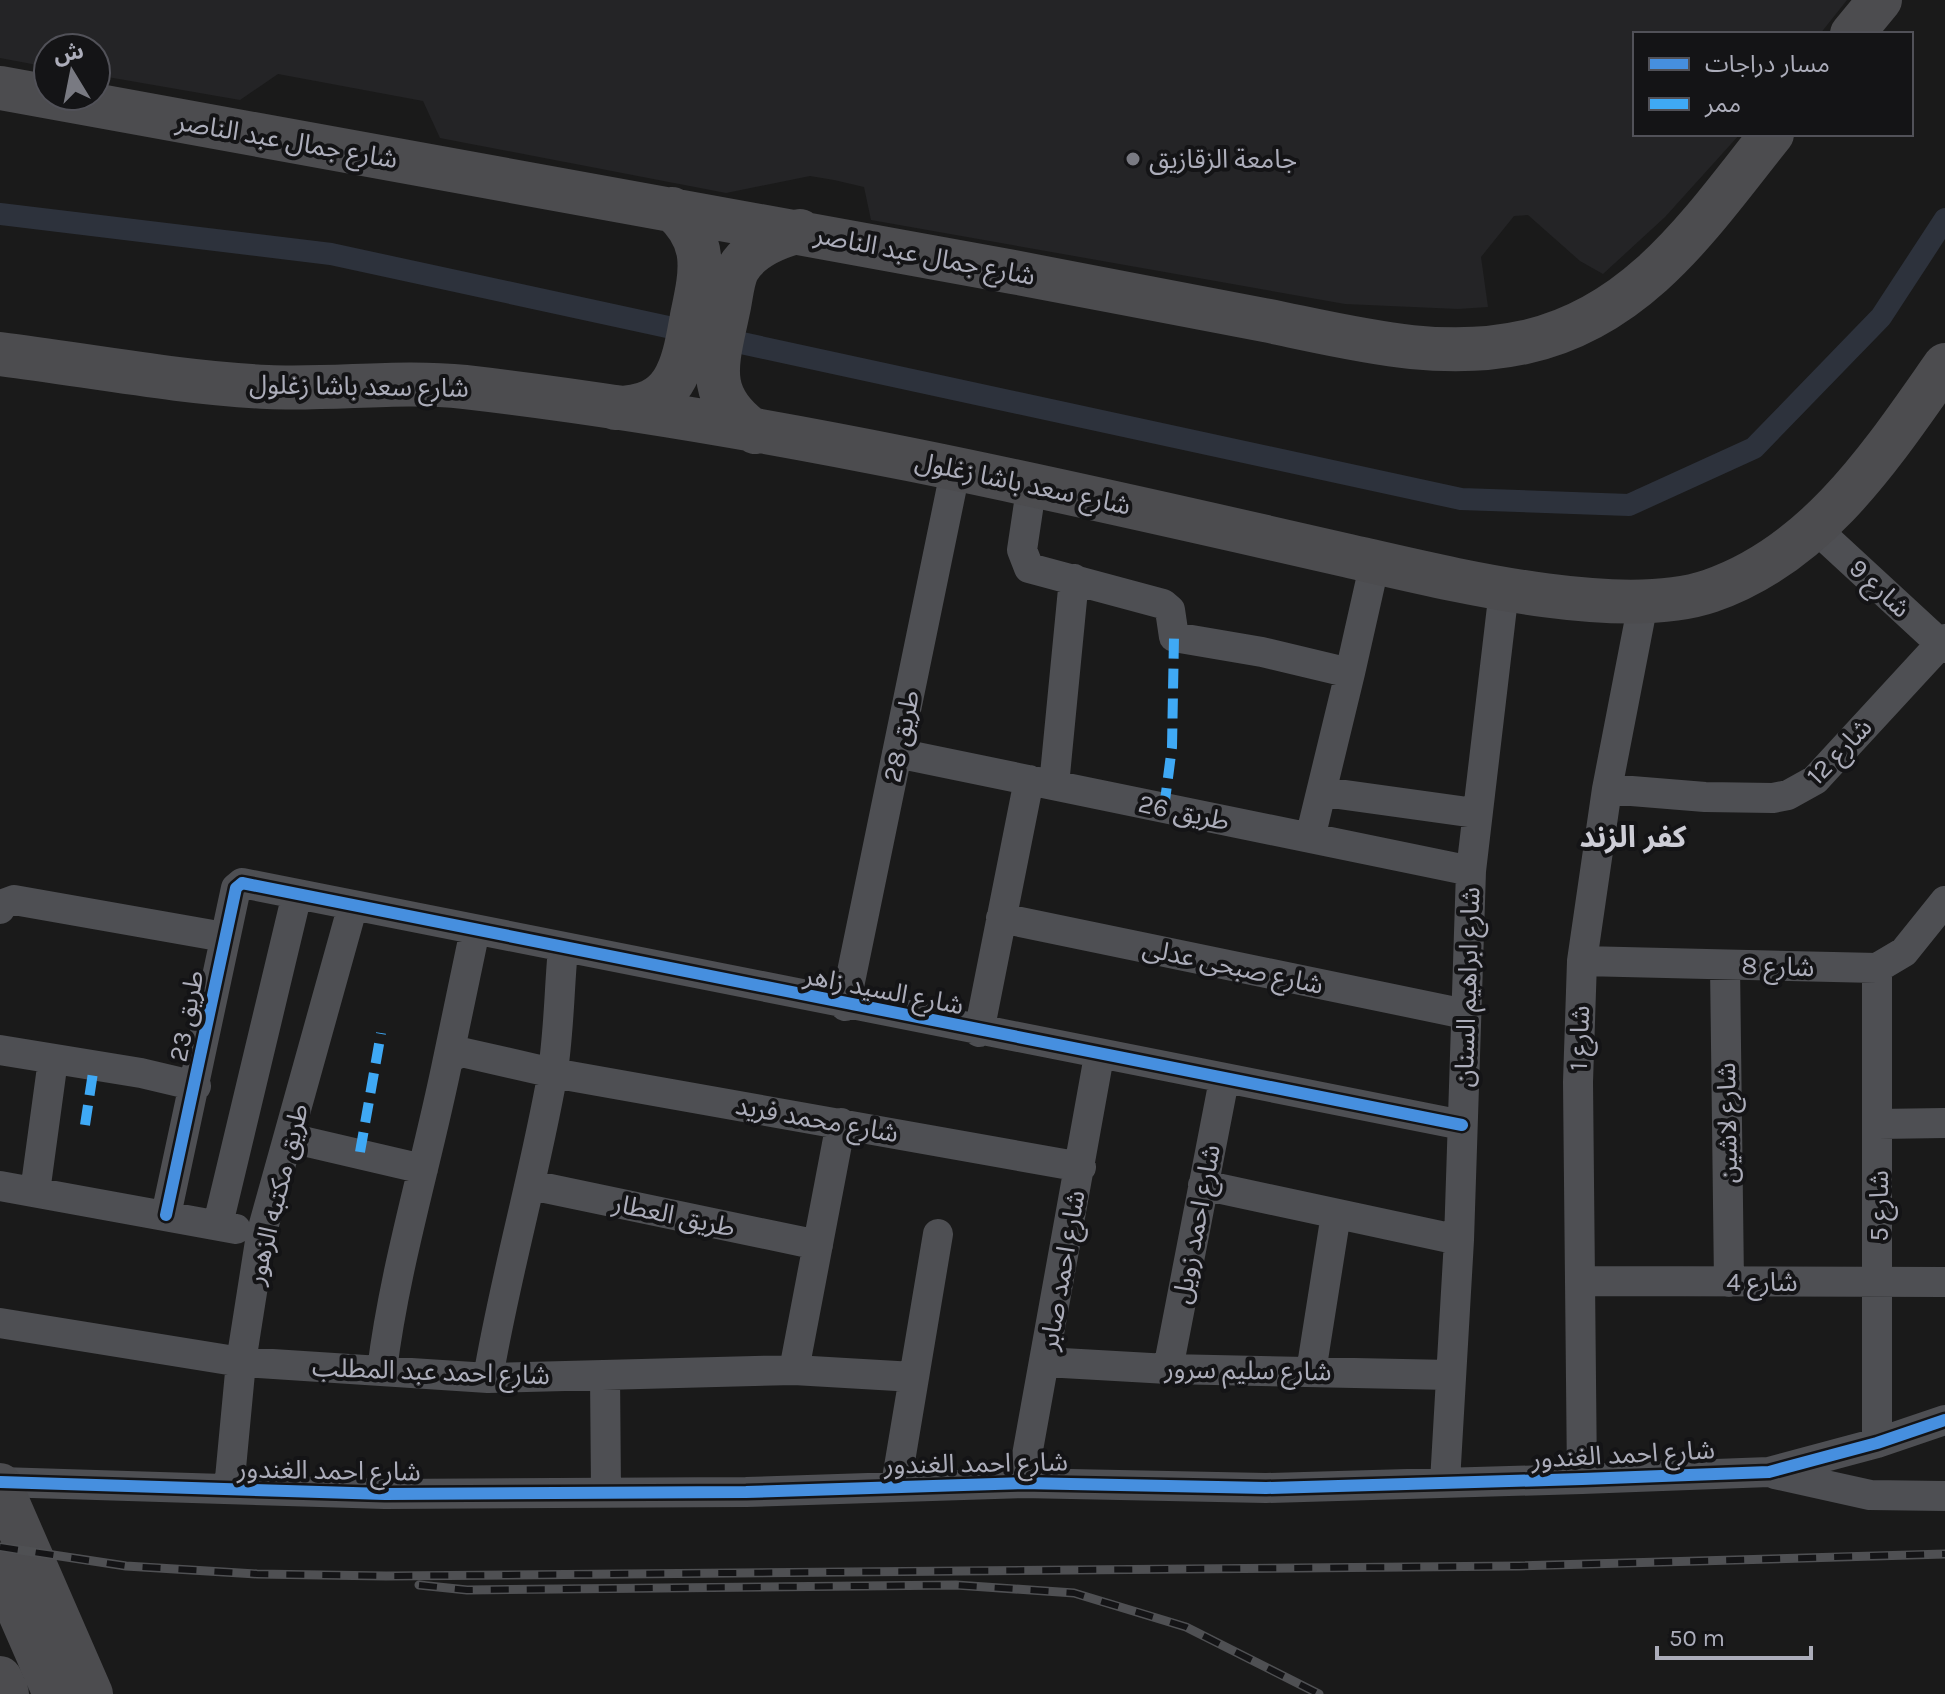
<svg xmlns="http://www.w3.org/2000/svg" width="1945" height="1694" font-family="Karla,'Noto Sans Arabic',sans-serif">
	<style>
		.built { fill: #242426 }
		.lines { fill: none; stroke-linecap: round; stroke-linejoin: round }
		.canal { stroke: #2d323c; stroke-width: 22 }
		.minor { stroke: #4e4f53; stroke-width: 30 }
		.highway { stroke: #4c4c4f; stroke-width: 44 }
		.rail-casing { stroke: #4f5053; stroke-width: 9 }
		.rail { stroke: #141416; stroke-width: 6; stroke-dasharray: 18; stroke-linecap: butt }
		.quiet { stroke: #3fa9f5; stroke-width: 10; stroke-dasharray: 20 10; stroke-linecap: butt }
		.cycleway-casing { stroke: #141416; stroke-width: 17 }
		.cycleway { stroke: #468fdf; stroke-width: 12 }
		.poi-dot { fill: #797a82; stroke: #141416; stroke-width: 3 }
		.labels { text-anchor: middle; stroke-width: 8; stroke-linejoin: round; paint-order: stroke }
		.street-label { font-size: 26px; fill: #acadba; stroke: #141416 }
		.poi-label { font-size: 26px; fill: #acadba; stroke: #141416; text-anchor: start }
		.quarter-label { font-size: 30px; font-weight: bold; fill: #cdcdd6; stroke: #141416 }
	</style>
	<rect width="100%" height="100%" fill="#1a1a1a"/>
	<path class="built" d="M 0,0 L 1847,0 L 1820,34 L 1635,34 L 1635,134 L 1740,134 L 1665,217 L 1603,274 L 1580,261 L 1528,215 L 1514,216 L 1481,257 L 1488,307 L 1458,309 L 1345,304 L 871,220 L 864,187 L 834,180 L 810,176 L 726,193 L 440,138 L 423,101 L 278,74 L 240,100 L 96,75 L 96,48 L 48,48 L 48,67 L 0,58 Z"/>
	<g class="lines">
		<path class="canal" d="M 0,214 L 331,254 L 1461,499 L 1629,505 L 1754,448 L 1881,317 L 1945,219"/>
		<path class="minor" d="M 1032,483 L 1022,550 L 1029,568 L 1163,604 L 1170,610 L 1174,637 L 1262,652 L 1350,673 L 1310,838
			M 1815,528 L 1945,648
			M 1350,673 L 1375,562
			M 897,753 L 1471,871
			M 1054,785 L 1074,579
			M 1607,789 L 1705,797 L 1773,798 L 1788,795 L 1815,780 L 1945,639
			M 1324,792 L 1475,813
			M 0,909 L 3,904 L 14,900 L 224,937
			M 1001,918 L 1465,1014
			M 1582,961 L 1877,968 L 1904,952 L 1945,901
			M 1725,965 L 1729,1282
			M 845,1006 L 956,467
			M 979,1032 L 1029,780
			M 0,1050 L 141,1073 L 196,1086
			M 448,1059 L 475,930
			M 1878,1124 L 1945,1123
			M 290,1138 L 423,1169
			M 531,1185 L 818,1245
			M 1203,1185 L 1459,1240
			M 0,1186 L 236,1229
			M 35,1192 L 53,1060
			M 166,1215 L 236,888 L 242,883 L 1462,1125
			M 218,1224 L 297,894
			M 1580,1281 L 1945,1282
			M 0,1323 L 241,1362 L 488,1378 L 794,1370 L 914,1377
			M 1045,1362 L 1168,1369 L 1451,1375
			M 1168,1369 L 1224,1080
			M 382,1370 C 395,1265 427,1163 448,1059 L 461,1052 L 553,1073 L 1081,1167
			M 794,1370 L 841,1123
			M 1311,1372 L 1336,1214
			M 605,1375 L 606,1491
			M 488,1378 C 505,1277 534,1178 552,1077 C 559,1035 559,991 563,948
			M 1877,1443 L 1877,968
			M 1775,1474 L 1870,1495 L 1945,1496
			M 1582,1479 L 1578,1082 L 1582,961 L 1607,789 L 1643,603
			M 0,1482 L 385,1494 L 746,1492 L 1022,1483 L 1266,1488 L 1582,1479 L 1769,1472 L 1877,1443 L 1945,1420
			M 1445,1482 L 1459,1240 L 1471,871 L 1504,590
			M 1022,1483 L 1099,1056
			M 896,1485 L 938,1234
			M 229,1489 L 241,1362 L 261,1235 L 353,905"/>
		<path class="highway" d="M 1852,34 L 1880,0
			M 0,88 C 338,149 676,208 1013,272 C 1097,288 1180,304 1264,320 C 1349,337 1438,362 1525,342 C 1640,317 1703,220 1772,134
			M 0,354 C 87,365 181,383 268,387 C 334,390 399,380 465,387 C 768,422 1066,491 1362,559 C 1454,580 1622,621 1710,591 C 1818,554 1883,453 1945,365
			M 615,408 C 677,408 683,366 692,316 C 701,273 709,241 672,209
			M 755,432 C 704,396 717,364 728,311 C 731,299 732,280 738,269 C 751,247 777,237 800,231
			M 0,1485 L 91,1694
			M 0,1568 L 55,1694
			M 0,1678 L 7,1694"/>
		<defs>
			<path id="rail" d="M 0,1547 L 126,1566 L 257,1574 L 386,1576 L 1519,1566 L 1945,1554
				M 419,1585 L 467,1590 L 956,1585 L 1074,1593 L 1186,1627 L 1319,1694"/>
		</defs>
		<use href="#rail" class="rail-casing"/>
		<use href="#rail" class="rail"/>
		<path class="quiet" d="M 1164,808 L 1172,747 L 1174,637
			M 85,1125 L 94,1066
			M 360,1152 L 381,1033"/>
		<defs>
			<path id="cycleway" d="M 166,1215 L 236,888 L 242,883 L 1462,1125
				M 0,1482 L 385,1494 L 746,1492 L 1022,1483 L 1266,1488 L 1582,1479 L 1769,1472 L 1877,1443 L 1945,1420"/>
		</defs>
		<use href="#cycleway" class="cycleway-casing"/>
		<use href="#cycleway" class="cycleway"/>
	</g>
	<circle class="poi-dot" cx="1133" cy="159" r="8"/>
	<g class="labels">
		<g class="street-label">
			<text transform="translate(287 140) rotate(10)" y="9">شارع جمال عبد الناصر</text>
			<text transform="translate(925 255) rotate(11)" y="9">شارع جمال عبد الناصر</text>
			<text transform="translate(359 386) rotate(1)" y="9">شارع سعد باشا زغلول</text>
			<text transform="translate(1023 483) rotate(12)" y="9">شارع سعد باشا زغلول</text>
			<text transform="translate(1880 588) rotate(43)" y="9">شارع 9</text>
			<text transform="translate(901 736) rotate(-78)" y="9">طريق 28</text>
			<text transform="translate(1839 751) rotate(-46)" y="9">شارع 12</text>
			<text transform="translate(1184 812) rotate(12)" y="9">طريق 26</text>
			<text transform="translate(1233 966) rotate(12)" y="9">شارع صبحى عدلى</text>
			<text transform="translate(1778 966) rotate(2)" y="9">شارع 8</text>
			<text transform="translate(1467 987) rotate(-88)" y="9">شارع ابراهيم السنان</text>
			<text transform="translate(884 990) rotate(11)" y="9">شارع السيد زاهر</text>
			<text transform="translate(186 1016) rotate(-79)" y="9">طريق 23</text>
			<text transform="translate(1579 1038) rotate(-88)" y="9">شارع 1</text>
			<text transform="translate(817 1119) rotate(10)" y="9">شارع محمد فريد</text>
			<text transform="translate(1727 1123) rotate(-91)" y="9">شارع لاشين</text>
			<text transform="translate(277 1194) rotate(-76)" y="9">طريق مكتبه الزهور</text>
			<text transform="translate(1879 1206) rotate(-90)" y="9">شارع 5</text>
			<text transform="translate(674 1215) rotate(12)" y="9">طريق العطار</text>
			<text transform="translate(1196 1224) rotate(-79)" y="9">شارع احمد زويل</text>
			<text transform="translate(1062 1270) rotate(-80)" y="9">شارع احمد صابر</text>
			<text x="1762" y="1291">شارع 4</text>
			<text transform="translate(1248 1370) rotate(1)" y="9">شارع سليم سرور</text>
			<text transform="translate(431 1371) rotate(2)" y="9">شارع احمد عبد المطلب</text>
			<text transform="translate(1623 1454) rotate(-3)" y="9">شارع احمد الغندور</text>
			<text transform="translate(976 1463) rotate(-1)" y="9">شارع احمد الغندور</text>
			<text transform="translate(329 1470) rotate(1)" y="9">شارع احمد الغندور</text>
		</g>
		<g class="poi-label">
			<text x="1149" y="168">جامعة الزقازيق</text>
		</g>
		<g class="quarter-label">
			<text x="1633" y="847">كفر الزند</text>
		</g>
	</g>
	<rect x="1633" y="32" width="280" height="104" fill="#141416" stroke="#515158" stroke-width="2"/>
	<rect x="1649" y="58" width="40" height="12" fill="#468fdf" stroke="#515158" stroke-width="2"/>
	<text x="1705" y="72" font-size="24" fill="#acadba">مسار دراجات</text>
	<rect x="1649" y="98" width="40" height="12" fill="#3fa9f5" stroke="#515158" stroke-width="2"/>
	<text x="1705" y="112" font-size="24" fill="#acadba">ممر</text>
	<g transform="translate(72 72) rotate(350)"><circle r="38" fill="#141416" stroke="#515158" stroke-width="2"/>
	<path d="M0-6L14 30L0 20L-14 30Z" fill="#797a82"/>
	<text y="-12" font-size="22" font-weight="bold" text-anchor="middle" fill="#acadba">ش</text>
	</g>
	<path d="M1657 1646v12h154v-12" fill="none" stroke="#acadba" stroke-width="4"/>
	<text x="1669" y="1646" font-size="24" fill="#acadba" stroke="#141416" stroke-width="6" paint-order="stroke">50 m</text>
</svg>
